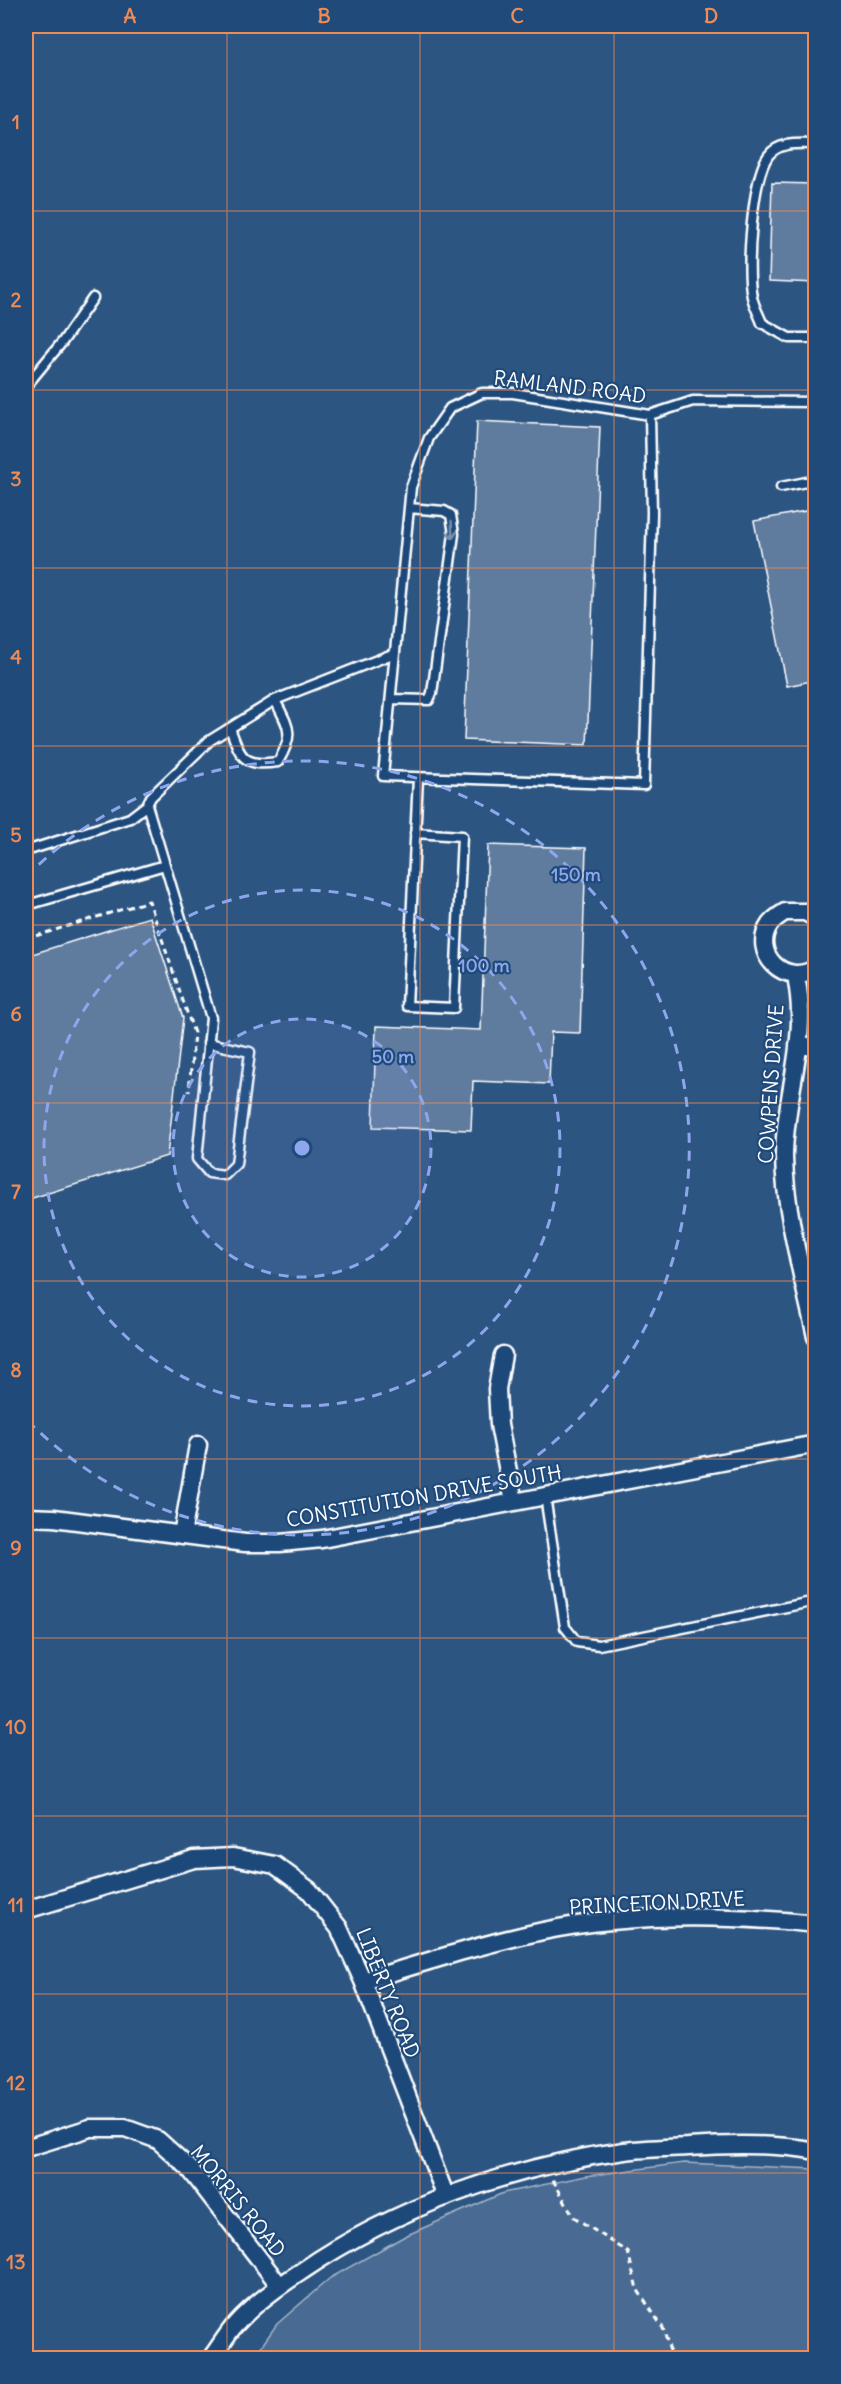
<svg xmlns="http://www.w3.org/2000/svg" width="841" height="2384" font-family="Delius,sans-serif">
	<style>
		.green { fill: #486b92; stroke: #a4b5c8; stroke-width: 1.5 }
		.building { fill: #5e7c9f; stroke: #fff; stroke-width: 1.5 }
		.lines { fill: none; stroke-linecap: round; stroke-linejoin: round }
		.service-casing { stroke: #fff; stroke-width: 13 }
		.minor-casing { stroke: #fff; stroke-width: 21 }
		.path { stroke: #fff; stroke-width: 3; stroke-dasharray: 6 4.5; stroke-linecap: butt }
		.service { stroke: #1f4a7a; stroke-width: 8 }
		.minor { stroke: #1f4a7a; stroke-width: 16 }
		.oneway { stroke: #7992af }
		.grid { fill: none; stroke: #ef8b55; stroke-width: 1.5; stroke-opacity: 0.55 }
		.ring { fill: none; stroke: #8ea6ec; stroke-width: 3; stroke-dasharray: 10 8 }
		.labels { text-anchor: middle; stroke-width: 4.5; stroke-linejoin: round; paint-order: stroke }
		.street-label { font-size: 20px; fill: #fff; stroke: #1f4a7a }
		.centre { fill: #8ea6ec; stroke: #1f4a7a; stroke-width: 3 }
		.ring-label { font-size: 18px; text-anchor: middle; font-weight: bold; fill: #8ea6ec; stroke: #1f4a7a; stroke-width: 4.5; stroke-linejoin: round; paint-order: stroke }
		.neatline { fill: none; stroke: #ef8b55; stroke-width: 2 }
		.grid-label { font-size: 20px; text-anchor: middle; font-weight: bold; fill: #ef8b55 }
	</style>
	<rect width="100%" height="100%" fill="#2c5582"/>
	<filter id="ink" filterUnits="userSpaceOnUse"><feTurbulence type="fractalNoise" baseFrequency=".0167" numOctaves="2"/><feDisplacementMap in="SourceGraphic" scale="12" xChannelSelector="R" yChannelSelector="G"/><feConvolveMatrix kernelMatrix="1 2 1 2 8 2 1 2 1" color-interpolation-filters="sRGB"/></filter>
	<g filter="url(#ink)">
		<path class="green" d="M 684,2163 L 815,2169 L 815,2358 L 253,2358 L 277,2324 L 330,2278 L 405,2236 L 503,2193 L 586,2176 Z"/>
		<path class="building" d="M 772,183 L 816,184 L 816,283 L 769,281 Z
			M 477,421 L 600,427 L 587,745 L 464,740 Z
			M 816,509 L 816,680 L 787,686 L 754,521 Z
			M 488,845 L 586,848 L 580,1033 L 551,1032 L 549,1084 L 473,1081 L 471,1130 L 373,1127 L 376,1026 L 481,1030 Z
			M 150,917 L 183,1018 L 167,1156 L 26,1200 L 26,956 Z"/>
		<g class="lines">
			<defs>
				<path id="service" d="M 816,144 C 800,144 779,141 768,156 C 752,180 746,268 752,297 C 754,306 759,315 762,323 L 789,338 L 816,338
					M 26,386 L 63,341 L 93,298
					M 650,415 L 652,513 L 644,785 L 383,776 L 411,487 L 429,438 L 450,408 L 482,393 L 513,393 L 650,415 L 693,401 L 816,402
					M 781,487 L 816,480
					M 391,699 L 429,700 L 432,693 L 454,534 L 451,515 L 444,511 L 409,508
					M 275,700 L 395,653
					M 147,805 L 211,1018 L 197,1159 L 209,1173 L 225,1175 L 236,1164 L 250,1052 L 208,1043
					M 415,833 L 462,836 L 454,1008 L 407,1006 L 418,778
					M 26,851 L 130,818 L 147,805 L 151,797 L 209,741 L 275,700 C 289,728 295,733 278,762 C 243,767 241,758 230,728
					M 26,903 L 31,904 L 165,865
					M 545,1496 L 565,1627 L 577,1642 L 599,1645 L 816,1601"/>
				<path id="minor" d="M 816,918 L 805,912 L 785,912 C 780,915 774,919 770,924 C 750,953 785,988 816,968
					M 796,975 C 798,987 800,1000 800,1012 C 801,1061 784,1108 784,1157 C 785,1214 804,1281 816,1337
					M 798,1045 L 816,1047
					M 503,1355 L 497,1389 L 499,1425 L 514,1502
					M 26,1517 L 54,1518 L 245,1543 L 280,1543 L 322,1539 L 816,1444
					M 182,1535 L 198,1445
					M 26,1910 L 194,1859 L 233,1857 L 275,1865 L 309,1890 L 339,1928 L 363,1981 L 446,2197
					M 363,1981 C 423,1963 482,1944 543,1931 C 630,1913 728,1915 816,1924
					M 26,2148 L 90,2128 L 125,2128 L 158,2140 L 189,2168 L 280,2286
					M 211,2358 C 219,2348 226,2335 235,2325 C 253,2304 279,2286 302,2271 C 395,2207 514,2166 624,2151 C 645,2148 667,2148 688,2147 C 730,2144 775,2143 816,2151"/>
			</defs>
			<use href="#service" class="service-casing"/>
			<use href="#minor" class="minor-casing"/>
			<path class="path" d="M 26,939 L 149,901 L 194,1033 L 189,1092
				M 553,2180 L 574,2217 L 628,2252 L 637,2289 L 663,2328 L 672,2358"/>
			<use href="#service" class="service"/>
			<use href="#minor" class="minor"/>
		</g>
		<defs><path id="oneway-shaft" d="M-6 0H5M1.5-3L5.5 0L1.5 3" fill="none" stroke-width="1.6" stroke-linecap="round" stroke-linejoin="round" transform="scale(1.5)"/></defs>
		<use class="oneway" href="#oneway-shaft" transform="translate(452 530) rotate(87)"/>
	</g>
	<path class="grid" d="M 227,26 L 227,2358M 420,26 L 420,2358M 614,26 L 614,2358M 26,211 L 816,211M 26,390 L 816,390M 26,568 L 816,568M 26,746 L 816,746M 26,925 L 816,925M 26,1103 L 816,1103M 26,1281 L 816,1281M 26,1459 L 816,1459M 26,1638 L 816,1638M 26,1816 L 816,1816M 26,1994 L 816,1994M 26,2173 L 816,2173"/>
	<circle cx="302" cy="1148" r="129" fill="#8ea6ec" fill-opacity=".12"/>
	<g class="ring">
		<circle cx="302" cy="1148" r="129"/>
		<circle cx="302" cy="1148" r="258"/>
		<path d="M26 877A387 387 0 1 1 26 1419"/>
	</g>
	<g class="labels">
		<g class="street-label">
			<text transform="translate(570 387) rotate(7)" y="7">RAMLAND ROAD</text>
			<text transform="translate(771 1084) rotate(-86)" y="7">COWPENS DRIVE</text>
			<text transform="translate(424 1496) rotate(-10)" y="7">CONSTITUTION DRIVE SOUTH</text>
			<text transform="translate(657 1903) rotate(-3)" y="7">PRINCETON DRIVE</text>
			<text transform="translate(388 1993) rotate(68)" y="7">LIBERTY ROAD</text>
			<text transform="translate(238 2201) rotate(51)" y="7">MORRIS ROAD</text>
		</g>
	</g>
	<circle cx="302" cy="1148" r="9" class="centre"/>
	<g class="ring-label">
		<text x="576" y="881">150 m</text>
		<text x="484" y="972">100 m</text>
		<text x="393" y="1063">50 m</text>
	</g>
	<rect width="841" height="2384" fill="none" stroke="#1f4a7a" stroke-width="66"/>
	<rect x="33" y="33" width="775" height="2318" class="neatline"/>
	<g class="grid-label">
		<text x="130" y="23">A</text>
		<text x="324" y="23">B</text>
		<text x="517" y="23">C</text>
		<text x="711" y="23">D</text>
		<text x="16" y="129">1</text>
		<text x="16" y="307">2</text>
		<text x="16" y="486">3</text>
		<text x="16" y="664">4</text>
		<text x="16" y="842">5</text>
		<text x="16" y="1021">6</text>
		<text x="16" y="1199">7</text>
		<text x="16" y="1377">8</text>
		<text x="16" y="1555">9</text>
		<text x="16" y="1734">10</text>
		<text x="16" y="1912">11</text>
		<text x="16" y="2090">12</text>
		<text x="16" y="2269">13</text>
	</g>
</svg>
